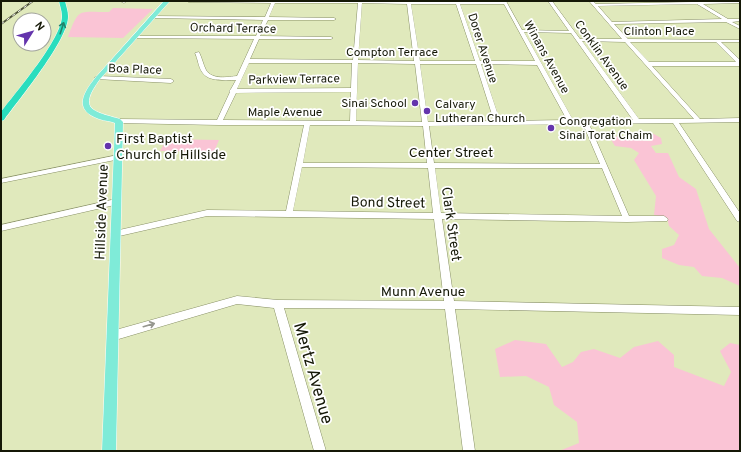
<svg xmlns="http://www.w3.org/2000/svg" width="741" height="452" font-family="Overpass,sans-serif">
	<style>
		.green { fill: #fac4d5 }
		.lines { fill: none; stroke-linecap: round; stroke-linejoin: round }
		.minor-casing { stroke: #899167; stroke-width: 1 }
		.major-casing { stroke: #fff; stroke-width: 1 }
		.highway-casing { stroke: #fff; stroke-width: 1 }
		.minor { fill: #fff; fill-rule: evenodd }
		.major { fill: #7febd8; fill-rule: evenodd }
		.highway { fill: #2addbe; fill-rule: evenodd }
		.rail-casing { stroke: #4f533a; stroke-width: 2 }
		.rail { stroke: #fff; stroke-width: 1; stroke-dasharray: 3.5; stroke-linecap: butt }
		.oneway { stroke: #21846c }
		.oneway2 { stroke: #96978f }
		.poi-dot { fill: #6434ac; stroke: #fff; stroke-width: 1.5 }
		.labels { text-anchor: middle; stroke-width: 3.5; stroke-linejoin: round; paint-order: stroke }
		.far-street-label { font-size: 12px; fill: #151807; stroke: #fff }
		.far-poi-label { font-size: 12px; fill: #151807; stroke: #fff; text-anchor: start }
		.poi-label { font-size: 14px; fill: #151807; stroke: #fff; text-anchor: start }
		.street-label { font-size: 14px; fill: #151807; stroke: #fff }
		.near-street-label { font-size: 17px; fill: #151807; stroke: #fff }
	</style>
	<rect width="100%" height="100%" fill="#e0e9bc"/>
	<path class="green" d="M 113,8 L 153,9 L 123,38 L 68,37 C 79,7 78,12 109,12 Z
		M 652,133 L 661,138 L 662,144 L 651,146 L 656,153 L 668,153 L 679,177 L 696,189 L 709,229 L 740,268 L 740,286 L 722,278 L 702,276 L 694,267 L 679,265 L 662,258 L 662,249 L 674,245 L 679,235 L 669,226 L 667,218 L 654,215 L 656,196 L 634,160 L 639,153 L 631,148 L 615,146 L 610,138 C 625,133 636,141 651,141 Z
		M 167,139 L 219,140 L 214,152 L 160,151 Z
		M 515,340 L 546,344 L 562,367 L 573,362 L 581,352 L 594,349 L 620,358 L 634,347 L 658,341 L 674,355 L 674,367 L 724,386 L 731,372 L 720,351 L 730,343 L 740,345 L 740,451 L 559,451 L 579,443 L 577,422 L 554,405 L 549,387 L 526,376 L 500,377 L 495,349 Z"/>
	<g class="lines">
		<defs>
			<path id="minor" d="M 123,1 L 127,1 L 124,3 L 122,2 Z
				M 187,1 L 506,1 L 522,30 L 569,31 L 548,1 L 552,1 L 580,39 L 622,39 L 589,1 L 593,1 L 596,4 L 740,1 L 740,3 L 703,4 L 728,19 L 740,19 L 740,21 L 732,22 L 740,26 L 740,29 L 726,22 L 614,24 L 628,39 L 740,40 L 740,42 L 721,42 L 740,60 L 740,66 L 652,66 L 700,119 L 740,118 L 740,122 L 679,123 L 740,213 L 740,222 L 737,221 L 673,123 L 589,124 L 629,216 L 664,216 L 668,219 L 667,221 L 627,222 L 442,219 L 454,301 L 740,307 L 740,315 L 455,309 L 475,451 L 463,451 L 445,309 L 284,308 L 326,451 L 314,451 L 274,308 L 237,304 L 112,341 L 108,339 L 107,336 L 108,333 L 112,331 L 237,296 L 278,300 L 444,301 L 434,219 L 207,216 L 115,237 L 112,236 L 111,234 L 112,232 L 115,231 L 207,210 L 286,211 L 304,125 L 219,125 L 118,123 L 115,121 L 118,119 L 217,120 L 230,92 L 229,91 L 231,89 L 236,80 C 225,80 208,82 202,72 C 198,66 198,59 195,53 L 199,52 C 202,58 203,64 206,70 C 212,80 228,77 237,76 L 254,39 L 135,38 L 133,37 L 135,36 L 256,36 L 263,20 L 152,18 L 150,17 L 152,16 L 265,17 L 271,3 L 189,2 ZM 275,3 L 358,3 L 353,60 L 250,59 L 259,39 L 331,39 L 333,38 L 331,37 L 260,36 L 268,20 L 334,20 L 336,19 L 334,18 L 269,17 ZM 362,3 L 407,4 L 414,61 L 358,60 ZM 411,4 L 456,4 L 475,61 L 420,61 ZM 460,4 L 504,4 L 535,61 L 480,61 ZM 697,4 L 722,19 L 612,22 L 598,6 ZM 524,32 L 571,33 L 633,120 L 573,120 ZM 582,41 L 625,42 L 694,119 L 639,119 ZM 630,42 L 716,42 L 736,62 L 649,62 ZM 249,63 L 352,63 L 351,88 L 237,89 ZM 358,63 L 415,64 L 422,122 L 356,121 ZM 420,64 L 476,64 L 494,121 L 428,122 ZM 481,64 L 537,65 L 567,120 L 500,121 ZM 351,92 L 350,121 L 223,120 L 236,93 ZM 583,124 L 600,164 L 434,163 L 429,126 ZM 310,125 L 423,126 L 427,163 L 303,163 ZM 302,167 L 428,168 L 433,213 L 293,211 ZM 435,168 L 602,168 L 622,216 L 441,213 Z
				M 98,76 L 171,79 L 174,81 L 171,83 L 96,79 L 95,78 Z
				M 118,155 L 121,157 L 120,159 L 1,183 L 1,179 Z
				M 116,199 L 119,200 L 120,202 L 119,204 L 1,231 L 1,225 Z"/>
			<path id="major" d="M 164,1 L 170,1 L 100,79 C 77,110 93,111 120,119 L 123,122 L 116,451 L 102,451 L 115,123 C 110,121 105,121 99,119 C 73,110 83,93 96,77 Z"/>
			<path id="highway" d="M 59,1 L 65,1 C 66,6 68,11 68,16 C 69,39 19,99 4,120 L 1,121 L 1,112 C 16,92 62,39 62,16 C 62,11 60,6 59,1 Z"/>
		</defs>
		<use href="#minor" class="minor-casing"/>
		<use href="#major" class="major-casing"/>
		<use href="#highway" class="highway-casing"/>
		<use href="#minor" class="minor"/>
		<use href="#major" class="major"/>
		<use href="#highway" class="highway"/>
		<defs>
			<path id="rail" d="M 1,24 L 33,1"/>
		</defs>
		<use href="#rail" class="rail-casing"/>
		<use href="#rail" class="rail"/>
	</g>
	<defs><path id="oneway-shaft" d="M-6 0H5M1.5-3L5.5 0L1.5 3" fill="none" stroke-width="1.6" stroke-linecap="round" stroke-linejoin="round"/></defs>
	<use class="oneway" href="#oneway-shaft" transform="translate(62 28) rotate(-72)"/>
	<use class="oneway2" href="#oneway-shaft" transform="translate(149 325) rotate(-16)"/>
	<g class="poi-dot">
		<circle cx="415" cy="103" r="4"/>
		<circle cx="427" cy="111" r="4"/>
		<circle cx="551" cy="128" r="4"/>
		<circle cx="108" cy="146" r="4"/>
	</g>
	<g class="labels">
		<g class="far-street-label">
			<text transform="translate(233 28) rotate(1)" y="4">Orchard Terrace</text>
			<text x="659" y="35">Clinton Place</text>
			<text transform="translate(483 48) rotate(72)" y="4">Dorer Avenue</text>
			<text x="392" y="56">Compton Terrace</text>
			<text transform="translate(602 55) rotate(54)" y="4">Conklin Avenue</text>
			<text transform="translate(547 57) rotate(61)" y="4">Winans Avenue</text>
			<text transform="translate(135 69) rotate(2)" y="4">Boa Place</text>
			<text transform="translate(294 79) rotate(-1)" y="4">Parkview Terrace</text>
			<text x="285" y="116">Maple Avenue</text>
		</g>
		<g class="far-poi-label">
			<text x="407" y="107" text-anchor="end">Sinai School</text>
			<text x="435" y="108">Calvary<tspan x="435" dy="14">Lutheran Church</tspan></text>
			<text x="559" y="125">Congregation<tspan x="559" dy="14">Sinai Torat Chaim</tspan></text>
		</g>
		<g class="poi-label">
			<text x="116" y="143">First Baptist<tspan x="116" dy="16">Church of Hillside</tspan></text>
		</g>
		<g class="street-label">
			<text x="451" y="157">Center Street</text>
			<text transform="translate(388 202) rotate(1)" y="5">Bond Street</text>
			<text transform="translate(101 212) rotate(-88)" y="5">Hillside Avenue</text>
			<text transform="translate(452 224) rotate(82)" y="5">Clark Street</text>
			<text x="423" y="296">Munn Avenue</text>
		</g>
		<g class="near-street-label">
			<text transform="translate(314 373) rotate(74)" y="6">Mertz Avenue</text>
		</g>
	</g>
	<rect width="741" height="452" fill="none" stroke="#151807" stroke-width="4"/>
	<g transform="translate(32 32) rotate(53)"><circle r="19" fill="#ffffff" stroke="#a1a39c"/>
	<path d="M0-3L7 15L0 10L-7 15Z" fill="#6434ac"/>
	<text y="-6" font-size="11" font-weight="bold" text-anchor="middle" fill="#151807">N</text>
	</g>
</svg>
